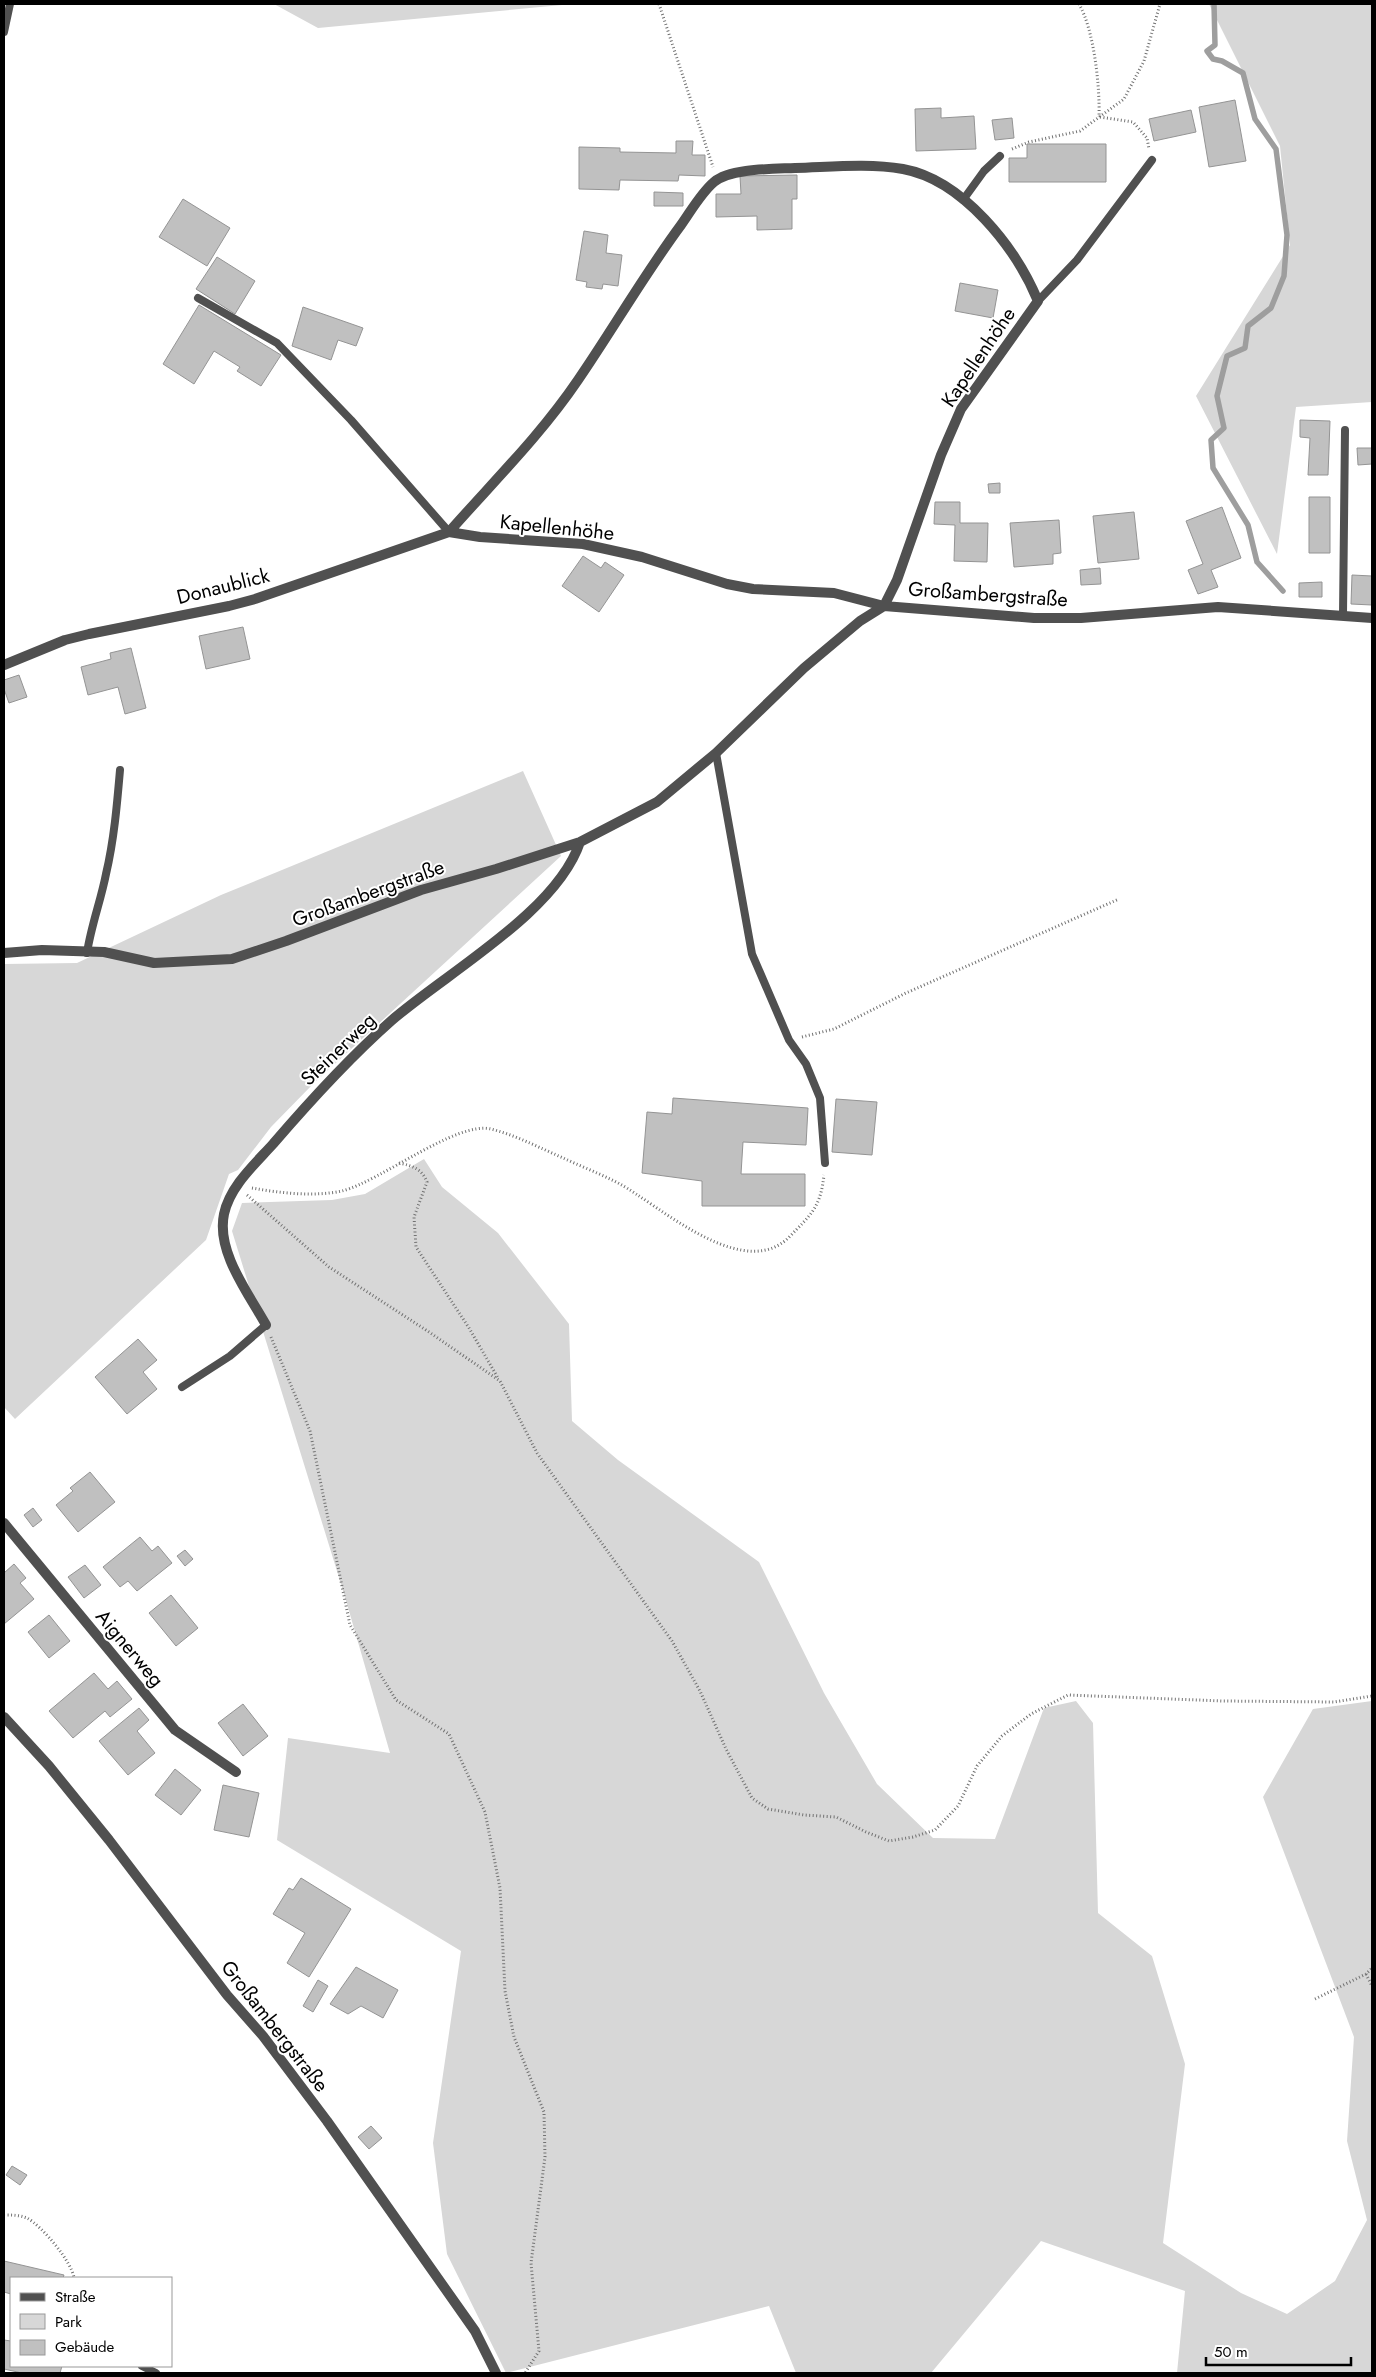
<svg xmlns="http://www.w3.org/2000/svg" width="1376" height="2377" font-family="Jost,sans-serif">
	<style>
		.green { fill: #d7d7d7 }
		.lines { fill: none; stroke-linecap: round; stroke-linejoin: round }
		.stream { stroke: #9e9e9e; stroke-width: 5.5 }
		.building { fill: #c0c0c0; stroke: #949494 }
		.path { stroke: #727272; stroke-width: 3; stroke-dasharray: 1 2.5; stroke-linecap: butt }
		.lane { stroke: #505050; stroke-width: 8 }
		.street { stroke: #505050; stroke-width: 10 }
		.labels { text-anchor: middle; stroke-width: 4; stroke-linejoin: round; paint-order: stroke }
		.street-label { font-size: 20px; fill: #000; stroke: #fff }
	</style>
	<rect width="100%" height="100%" fill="#fff"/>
	<path class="green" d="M 274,4 L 573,4 L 318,28 Z
		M 1209,4 L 1372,4 L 1372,402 L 1296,407 L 1277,554 L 1196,396 L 1290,245 L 1280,146 Z
		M 523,771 L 561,856 L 313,1084 L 271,1127 L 238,1170 L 229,1174 L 206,1240 L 15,1419 L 4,1407 L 4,964 L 77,963 L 221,895 Z
		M 424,1159 L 442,1187 L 498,1233 L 569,1324 L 572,1421 L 618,1460 L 759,1562 L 824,1693 L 877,1784 L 933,1838 L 995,1839 L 1044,1708 L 1076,1701 L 1093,1723 L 1098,1913 L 1152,1956 L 1185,2064 L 1163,2243 L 1241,2293 L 1287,2314 L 1335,2281 L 1367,2220 L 1347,2141 L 1354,2037 L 1263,1797 L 1313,1709 L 1372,1701 L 1372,2373 L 1177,2373 L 1185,2291 L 1041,2241 L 931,2373 L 796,2373 L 769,2306 L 506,2373 L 447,2254 L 433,2143 L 461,1951 L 277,1840 L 288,1738 L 390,1753 L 345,1597 L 232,1231 L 242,1203 L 332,1200 L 365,1194 Z"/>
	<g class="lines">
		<path class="stream" d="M 1214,4 L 1215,45 L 1207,51 L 1213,59 L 1222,61 L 1243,73 L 1255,119 L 1276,149 L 1287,235 L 1284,276 L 1271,308 L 1248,326 L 1245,348 L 1227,356 L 1217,396 L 1224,428 L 1211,440 L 1213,468 L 1248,525 L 1257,562 L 1283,591"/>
	</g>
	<path class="building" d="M 1235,100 L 1246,161 L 1209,167 L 1199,107 Z
		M 941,108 L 941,118 L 974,116 L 976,149 L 916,151 L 915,109 Z
		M 1191,110 L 1196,132 L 1154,141 L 1149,119 Z
		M 1012,118 L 1014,138 L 995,140 L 992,120 Z
		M 676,141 L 693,141 L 692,155 L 705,155 L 705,176 L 679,175 L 678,181 L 620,180 L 619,190 L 579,189 L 579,147 L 620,148 L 620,152 L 676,153 Z
		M 1027,144 L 1106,144 L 1106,182 L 1009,182 L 1009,158 L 1027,158 Z
		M 797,175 L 797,199 L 792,199 L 792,229 L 757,230 L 757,216 L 716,217 L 716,194 L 741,194 L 740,176 Z
		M 654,192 L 683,193 L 683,206 L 654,206 Z
		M 183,199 L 230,228 L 207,266 L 159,237 Z
		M 584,231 L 608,235 L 606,253 L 622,255 L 618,286 L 603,284 L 602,289 L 586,287 L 587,282 L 576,280 Z
		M 217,257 L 255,281 L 235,314 L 196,289 Z
		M 960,283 L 998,290 L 993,318 L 955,311 Z
		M 199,305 L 281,355 L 261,386 L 237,371 L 240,367 L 214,351 L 194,384 L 163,364 Z
		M 303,307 L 363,328 L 356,346 L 338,340 L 331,360 L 292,346 Z
		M 1300,420 L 1330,421 L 1328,475 L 1308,475 L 1310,438 L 1300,437 Z
		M 1357,448 L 1372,448 L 1372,464 L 1358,465 Z
		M 1000,483 L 1000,493 L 989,493 L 988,484 Z
		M 1309,497 L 1330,497 L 1330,553 L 1309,553 Z
		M 935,502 L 960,502 L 960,523 L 988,523 L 987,562 L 954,561 L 955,525 L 934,524 Z
		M 1222,507 L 1241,558 L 1211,570 L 1218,587 L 1198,594 L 1188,570 L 1203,564 L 1186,521 Z
		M 1134,512 L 1139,559 L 1098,563 L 1093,516 Z
		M 1059,520 L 1061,553 L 1053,554 L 1053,564 L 1014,567 L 1010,523 Z
		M 583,556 L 601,568 L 605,562 L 624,575 L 599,612 L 562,586 Z
		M 1100,568 L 1101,584 L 1081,585 L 1080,570 Z
		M 1352,575 L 1372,576 L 1372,605 L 1351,604 Z
		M 1322,582 L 1322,597 L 1299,597 L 1299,583 Z
		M 243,627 L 250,659 L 206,669 L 199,636 Z
		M 131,648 L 146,708 L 125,714 L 118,687 L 88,695 L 81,667 L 111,659 L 110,653 Z
		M 19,675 L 27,697 L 9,703 L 4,689 L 4,680 Z
		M 673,1098 L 808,1108 L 806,1145 L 743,1142 L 741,1174 L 805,1174 L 805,1206 L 702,1206 L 702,1181 L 642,1173 L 647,1112 L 672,1114 Z
		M 836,1099 L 877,1102 L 872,1155 L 832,1152 Z
		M 138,1339 L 157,1360 L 143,1372 L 157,1389 L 127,1414 L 95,1377 Z
		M 90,1472 L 115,1502 L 78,1532 L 56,1505 L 73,1491 L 70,1488 Z
		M 33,1508 L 42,1520 L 33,1527 L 24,1515 Z
		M 140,1537 L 152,1551 L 158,1546 L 172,1563 L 137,1591 L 128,1581 L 120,1587 L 103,1567 Z
		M 185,1550 L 193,1559 L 185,1566 L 177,1556 Z
		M 14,1564 L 26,1578 L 20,1583 L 34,1599 L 4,1624 L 4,1573 Z
		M 85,1565 L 101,1585 L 84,1598 L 68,1577 Z
		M 171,1595 L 198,1628 L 176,1646 L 149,1613 Z
		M 49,1615 L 70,1641 L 49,1658 L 28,1632 Z
		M 114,1626 L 123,1639 L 116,1644 L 106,1631 Z
		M 94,1673 L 108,1689 L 117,1681 L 132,1699 L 110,1717 L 105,1711 L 73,1738 L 49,1711 Z
		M 243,1704 L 268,1736 L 243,1756 L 218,1723 Z
		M 139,1708 L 149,1720 L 137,1731 L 155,1753 L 128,1775 L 99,1741 Z
		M 175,1769 L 201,1790 L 181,1815 L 155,1795 Z
		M 223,1785 L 259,1793 L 249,1837 L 214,1830 Z
		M 301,1878 L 351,1909 L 309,1977 L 287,1963 L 305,1933 L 273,1914 L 289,1888 L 293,1890 Z
		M 356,1967 L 398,1990 L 383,2018 L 361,2006 L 348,2014 L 330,2004 Z
		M 318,1980 L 328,1986 L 313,2012 L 303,2006 Z
		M 371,2126 L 382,2138 L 369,2149 L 358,2137 Z
		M 12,2166 L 27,2175 L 20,2185 L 6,2175 Z
		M 4,2261 L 64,2275 L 63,2278 L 11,2278 L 11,2294 L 4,2292 Z
		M 4,2340 L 11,2341 L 11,2366 L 62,2366 L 60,2373 L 22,2373 L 4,2369 Z"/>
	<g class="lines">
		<path class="path" d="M 659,4 L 713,167
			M 1079,4 C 1094,30 1100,86 1099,117
			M 1100,117 L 1133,122 L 1147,138 L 1149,149
			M 1012,149 L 1029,142 L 1080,131 L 1124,99 L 1144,61 L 1160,4
			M 802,1037 L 834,1029 L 906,993 L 1119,899
			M 399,1163 C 413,1166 422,1169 427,1182 L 414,1217 L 416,1247 L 469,1328 L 498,1378
			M 252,1188 C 280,1193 314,1197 342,1191 C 381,1181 456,1121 491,1129 C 515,1135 538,1147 561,1157 C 580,1166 601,1174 620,1184 C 658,1205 735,1275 782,1243 C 787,1240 792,1234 796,1230 C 815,1211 821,1202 824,1175
			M 247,1195 L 329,1267 L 429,1332 L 500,1381 L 537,1453 L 672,1641 L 700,1691 L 726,1749 L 752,1798 L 768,1809 L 804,1815 L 836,1817 L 866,1832 L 889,1841 L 913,1837 L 935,1830 L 958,1806 L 977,1766 L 1002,1736 L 1031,1714 L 1068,1695 L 1223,1701 L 1334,1702 L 1372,1696
			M 271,1337 L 310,1431 L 350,1625 L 396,1700 L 449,1734 L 485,1812 L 500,1888 L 505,1991 L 514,2037 L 544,2112 L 545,2157 L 531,2263 L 539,2351 L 525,2373
			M 1366,1974 L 1372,1986
			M 1315,1999 L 1366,1974 L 1372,1968
			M 4,2215 C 12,2215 19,2215 27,2218 C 42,2226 72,2262 74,2278"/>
		<path class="lane" d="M 4,32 L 10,4
			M 963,200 L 984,171 L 1000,156
			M 198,298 L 277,343 L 351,420 L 449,532
			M 1038,301 L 1077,260 L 1152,160
			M 1343,615 L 1345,430
			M 716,753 L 752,954 L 789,1040 L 806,1064 L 820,1098 L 825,1163
			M 87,953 C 91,926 101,900 106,874 C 114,840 117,805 120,770
			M 182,1387 L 230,1356 L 266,1325
			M 142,2366 L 156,2373"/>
		<path class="street" d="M 449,532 C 493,482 540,436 578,380 C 613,329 644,275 681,225 C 691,211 701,193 714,182 C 730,168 774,169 795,168 C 831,167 868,163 903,169 C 963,180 1016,248 1038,301 L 961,409 L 941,455 L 897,580 L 884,606
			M 4,665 L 65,640 L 89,634 L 229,606 L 255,599 L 449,532 L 480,537 L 583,544 L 642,557 L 727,584 L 753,589 L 834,593 L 884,606
			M 4,953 L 42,950 L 104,952 L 154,963 L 232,959 L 286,941 L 421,890 L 496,869 L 580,842 L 657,802 L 716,753 L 804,668 L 860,621 L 884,606 L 1034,618 L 1081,618 L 1218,607 L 1372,618
			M 266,1325 C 249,1294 216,1252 224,1214 C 230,1186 255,1164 273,1144 C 310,1101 348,1059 391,1021 C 446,973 557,912 580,842
			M 4,1523 L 175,1730 L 236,1772
			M 4,1717 L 49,1766 L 109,1840 L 227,1995 L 263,2036 L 327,2121 L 475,2331 L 496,2373"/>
	</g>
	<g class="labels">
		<g class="street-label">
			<text transform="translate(978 357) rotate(-56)" y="7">Kapellenhöhe</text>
			<text transform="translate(557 527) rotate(6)" y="7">Kapellenhöhe</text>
			<text transform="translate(223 586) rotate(-14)" y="7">Donaublick</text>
			<text transform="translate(988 594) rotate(4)" y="7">Großambergstraße</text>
			<text transform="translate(368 893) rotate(-20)" y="7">Großambergstraße</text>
			<text transform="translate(338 1049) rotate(-44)" y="7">Steinerweg</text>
			<text transform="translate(130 1648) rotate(50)" y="7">Aignerweg</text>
			<text transform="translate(275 2026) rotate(52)" y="7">Großambergstraße</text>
		</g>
	</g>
	<rect width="1376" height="2377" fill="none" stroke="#000000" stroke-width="10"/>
	<rect x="10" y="2277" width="162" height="90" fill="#ffffff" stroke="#999999"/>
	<rect x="20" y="2293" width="25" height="8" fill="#505050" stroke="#999999"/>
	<text x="55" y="2302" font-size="15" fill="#000000">Straße</text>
	<rect x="20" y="2314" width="25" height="15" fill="#d7d7d7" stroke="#999999"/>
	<text x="55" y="2327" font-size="15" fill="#000000">Park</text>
	<rect x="20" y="2340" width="25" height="15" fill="#c0c0c0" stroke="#999999"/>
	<text x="55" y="2352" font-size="15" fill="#000000">Gebäude</text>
	<path d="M1206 2357v8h145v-8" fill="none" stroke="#000000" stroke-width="2.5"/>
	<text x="1214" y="2357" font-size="15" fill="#000000" stroke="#ffffff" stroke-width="4" paint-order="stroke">50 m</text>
</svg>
